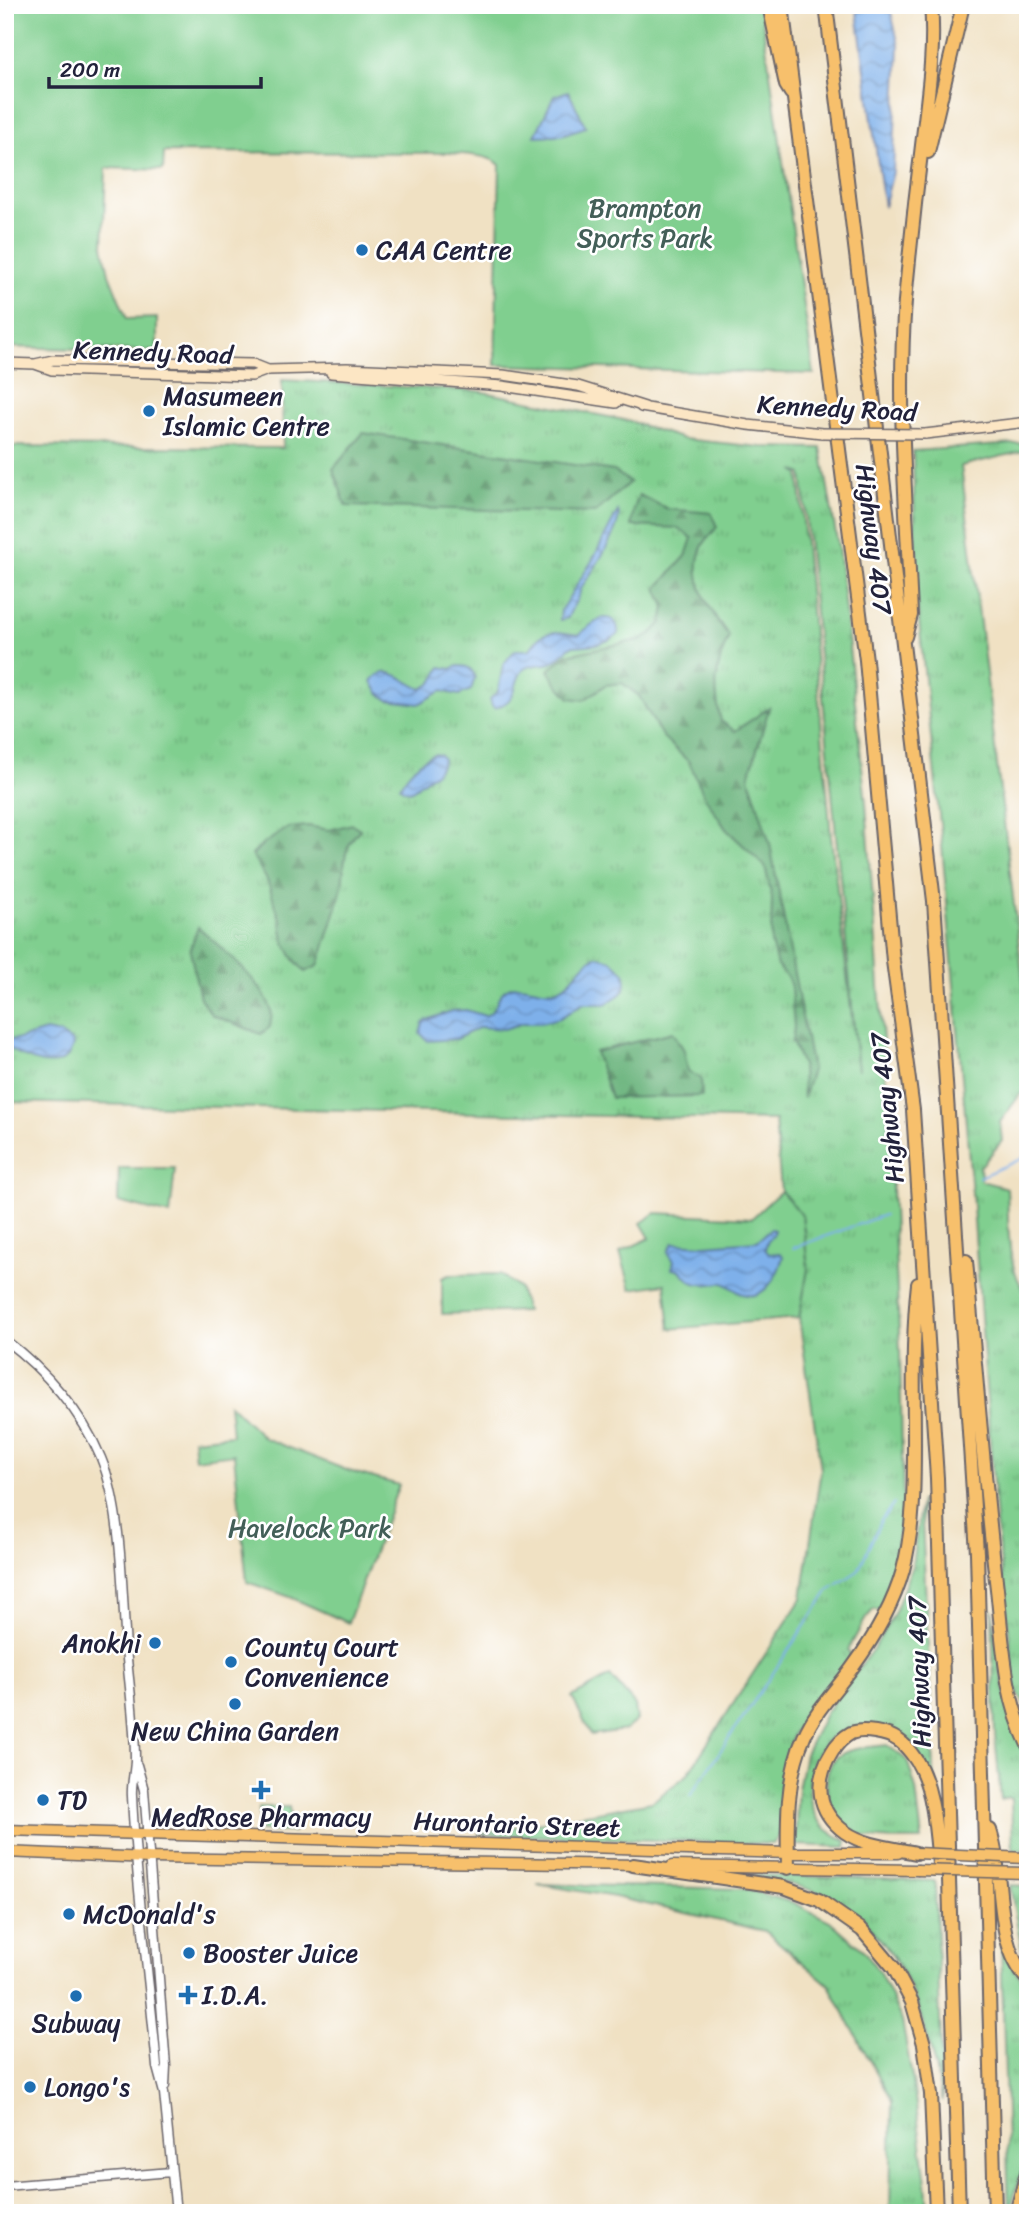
<svg xmlns="http://www.w3.org/2000/svg" width="1033" height="2218" font-family="Sriracha,sans-serif">
	<style>
		.grass { fill: url(#grass-tufts); stroke: #517865; stroke-width: 2; fill-rule: evenodd }
		.forest { fill: url(#forest-firs); stroke: #456a5a; stroke-width: 2 }
		.cemetery { fill: url(#cemetery-stones); stroke: #517865; stroke-width: 2 }
		.park { fill: #80cf8f; stroke: #517865; stroke-width: 2 }
		.water { fill: url(#water-waves); stroke: #506992; stroke-width: 2 }
		.lines { fill: none; stroke-linecap: round; stroke-linejoin: round }
		.stream { stroke: #7eb0ea; stroke-width: 2 }
		.tertiary-casing { stroke: #6a656b; stroke-width: 11 }
		.secondary-casing { stroke: #6a656b; stroke-width: 12 }
		.primary-casing { stroke: #6a656b; stroke-width: 13 }
		.motorway-casing { stroke: #6a656b; stroke-width: 16 }
		.tertiary { stroke: #fff; stroke-width: 8 }
		.secondary { stroke: #fce6c4; stroke-width: 9 }
		.primary { stroke: #f7c06c; stroke-width: 10 }
		.motorway { stroke: #f7c06c; stroke-width: 12 }
		.secondary-bridge-casing { stroke: #6a656b; stroke-width: 12; stroke-linecap: butt }
		.primary-bridge-casing { stroke: #6a656b; stroke-width: 13; stroke-linecap: butt }
		.secondary-bridge { stroke: #fce6c4; stroke-width: 9 }
		.primary-bridge { stroke: #f7c06c; stroke-width: 10 }
		.poi-dot { fill: #1f6fb2; stroke: #fff; stroke-width: 2.5 }
		.labels { text-anchor: middle; stroke-width: 5; stroke-linejoin: round; paint-order: stroke }
		.park-label { font-size: 26px; fill: #435f58; stroke: #fff }
		.poi-label { font-size: 26px; fill: #22223b; stroke: #fff; text-anchor: start }
		.street-label { font-size: 26px; fill: #22223b; stroke: #fff }
	</style>
	<defs>
		<pattern id="grass-tufts" width="24" height="20" patternUnits="userSpaceOnUse" patternTransform="scale(1.75)"><rect width="24" height="20" fill="#80cf8f"/><path d="M3 7l-1-3M5 7V3M7 7l1-3M15 17l-1-3M17 17v-4M19 17l1-3" fill="none" stroke="#6eb17c"/></pattern>
		<pattern id="forest-firs" width="22" height="20" patternUnits="userSpaceOnUse" patternTransform="scale(1.75)"><rect width="22" height="20" fill="#68b27a"/><path d="M5 1l3.5 6h-7zM16 11l3.5 6h-7z" fill="#559065"/></pattern>
		<pattern id="cemetery-stones" width="16" height="16" patternUnits="userSpaceOnUse" patternTransform="scale(1.75)"><rect width="16" height="16" fill="#80cf8f"/><path d="M2 7V4a2 2 0 0 1 4 0v3zM10 15v-3a2 2 0 0 1 4 0v3z" fill="#6eb17c"/></pattern>
		<pattern id="water-waves" width="16" height="10" patternUnits="userSpaceOnUse" patternTransform="scale(1.75)"><rect width="16" height="10" fill="#7eb0ea"/><path d="M0 5q4-4 8 0t8 0" fill="none" stroke="#678fbf"/></pattern>
	</defs>
	<rect width="100%" height="100%" fill="#fff"/>
	<filter id="ink" filterUnits="userSpaceOnUse"><feTurbulence type="fractalNoise" baseFrequency=".0143" numOctaves="2"/><feDisplacementMap in="SourceGraphic" scale="14" xChannelSelector="R" yChannelSelector="G"/><feConvolveMatrix kernelMatrix="1 2 1 2 8 2 1 2 1" color-interpolation-filters="sRGB"/></filter>
	<filter id="wash" filterUnits="userSpaceOnUse"><feTurbulence type="fractalNoise" baseFrequency=".00686" numOctaves="4" result="noise"/><feDisplacementMap in="SourceGraphic" scale="28" xChannelSelector="R" yChannelSelector="G"/><feGaussianBlur stdDeviation="1.57" result="paint"/><feColorMatrix in="noise" values="0 0 0 0 0 0 0 0 0 0 0 0 0 0 0 0 0 1.4 0 .05"/><feComposite in="paint" operator="in"/></filter>
	<g filter="url(#wash)">
		<rect width="100%" height="100%" fill="#f0e1c3"/>
		<path class="grass" d="M 282,380 L 478,391 L 629,421 L 683,439 L 761,447 L 821,448 L 838,546 L 866,803 L 889,1126 L 900,1352 L 903,1501 L 893,1578 L 879,1611 L 874,1609 L 866,1618 L 848,1650 L 851,1656 L 812,1703 L 793,1734 L 781,1784 L 781,1833 L 773,1844 L 477,1834 L 652,1802 L 687,1775 L 802,1598 L 821,1469 L 799,1318 L 808,1269 L 802,1215 L 781,1191 L 775,1120 L 5,1102 L 5,446 L 283,448 ZM 794,470 L 802,474 L 858,1070 L 831,836 L 799,474 Z
			M 1028,443 L 1028,450 L 961,466 L 1028,1021 L 1028,1092 L 1021,1093 L 1000,1122 L 1002,1141 L 980,1167 L 981,1181 L 1007,1188 C 1009,1223 1005,1268 1028,1296 L 1028,1710 L 1016,1691 L 996,1522 L 972,1193 L 941,834 L 917,602 L 913,451 Z
			M 921,1500 L 935,1789 L 926,1766 L 908,1742 C 896,1739 860,1728 850,1730 C 811,1736 800,1789 817,1819 C 824,1830 835,1836 847,1841 L 846,1847 L 795,1845 L 798,1789 L 805,1754 L 826,1712 L 876,1645 L 895,1612 L 912,1566 Z
			M 992,1609 L 1003,1683 L 1019,1738 L 1028,1756 L 1028,1850 L 1013,1850 L 1011,1799 L 1007,1797 L 1001,1800 L 995,1735 Z
			M 887,1745 L 907,1760 L 916,1789 L 922,1840 C 904,1839 872,1842 857,1833 C 850,1829 840,1822 836,1816 C 827,1801 821,1772 835,1759 C 847,1747 871,1747 887,1745 Z
			M 736,1874 L 935,1881 L 943,2102 C 925,2021 907,1936 825,1896 C 798,1882 765,1880 736,1874 Z
			M 537,1884 L 745,1889 L 794,1903 L 830,1921 L 864,1951 L 880,1973 L 902,2021 L 913,2082 L 926,2182 L 928,2213 L 890,2213 L 892,2102 L 829,1985 L 765,1931 L 615,1897 Z
			M 1010,1885 L 1028,1886 L 1028,1968 L 1024,1963 Z
			M 1001,1941 L 1013,1967 L 1028,1988 L 1028,2151 L 1009,2213 Z"/>
		<path class="forest" d="M 363,433 L 614,471 L 630,482 L 595,513 L 346,506 L 333,469 Z
			M 639,495 L 668,509 L 711,513 L 717,527 C 713,533 707,538 703,545 C 687,577 710,611 729,636 C 715,667 713,688 721,721 L 735,731 L 769,708 L 749,777 L 770,844 L 812,1070 L 803,1098 L 802,1065 L 792,1042 L 794,1027 L 791,987 L 788,978 L 777,966 L 771,943 L 772,898 L 765,866 L 726,829 L 705,797 L 689,762 L 662,736 L 639,696 L 622,683 L 606,685 L 584,700 L 570,698 L 556,683 L 549,670 L 566,655 L 639,640 L 651,634 L 662,623 L 665,607 L 657,588 L 686,556 L 692,538 L 678,528 L 631,526 L 634,509 Z
			M 352,824 L 360,829 C 340,851 346,865 341,891 C 335,916 326,941 318,966 L 305,972 L 293,958 L 284,941 L 281,922 L 267,880 L 252,855 L 263,844 L 288,828 L 308,826 L 329,830 Z
			M 198,927 C 218,945 265,984 271,1010 C 272,1015 271,1022 270,1027 L 261,1034 L 212,1015 L 200,998 L 190,950 Z
			M 673,1032 L 684,1050 L 688,1071 L 701,1079 L 702,1096 L 611,1098 L 595,1052 Z"/>
		<path class="cemetery" d="M 259,1807 L 289,1807 L 293,1832 L 260,1831 Z"/>
		<path class="park" d="M 5,5 L 760,5 L 814,374 L 495,365 L 500,165 C 489,154 465,155 450,153 L 164,152 L 163,170 L 106,168 L 103,246 L 109,274 L 127,319 L 157,318 L 157,351 L 5,347 Z
			M 119,1168 L 175,1168 L 170,1215 L 118,1202 Z
			M 781,1191 L 802,1215 L 808,1269 L 799,1318 L 670,1329 L 665,1284 L 631,1289 L 620,1252 L 650,1238 L 641,1223 L 656,1213 L 752,1218 Z
			M 500,1274 L 519,1288 L 526,1311 L 442,1314 L 442,1278 L 449,1275 Z
			M 229,1404 L 264,1438 L 349,1471 L 399,1485 L 348,1623 L 290,1597 L 247,1582 L 234,1454 L 195,1459 L 193,1439 L 232,1435 Z
			M 610,1676 L 635,1705 L 637,1720 L 625,1730 L 591,1735 L 572,1697 Z"/>
		<path class="water" d="M 856,5 L 881,5 L 891,12 L 899,46 L 893,172 L 884,207 Z
			M 568,91 L 586,127 L 561,135 L 535,136 L 554,96 Z
			M 618,511 C 624,525 591,574 581,588 C 580,598 571,607 568,618 L 560,620 L 561,610 L 592,561 Z
			M 602,618 C 613,617 619,623 618,634 C 604,646 589,645 572,646 C 564,650 560,660 551,663 C 542,666 532,663 524,669 C 511,682 522,699 495,708 L 492,706 L 490,699 L 498,692 L 503,665 L 515,650 L 529,650 C 533,646 535,641 540,637 C 551,628 567,634 579,635 L 588,627 Z
			M 458,666 C 467,666 472,668 475,677 L 471,690 L 459,695 L 442,691 L 419,704 L 388,700 L 378,692 L 372,681 C 388,661 405,683 422,689 L 432,683 L 441,667 L 451,669 Z
			M 434,754 L 440,755 L 443,759 C 440,774 430,775 420,784 C 412,790 410,794 400,787 C 406,774 420,760 434,754 Z
			M 598,956 L 611,960 L 625,973 L 626,985 L 622,993 L 606,1004 L 582,1004 L 560,1018 L 541,1023 L 523,1023 L 504,1029 L 480,1027 L 456,1039 L 428,1041 L 420,1033 L 423,1023 L 427,1020 L 452,1011 L 466,1010 L 485,1016 C 498,1011 495,998 505,990 C 520,979 539,994 555,990 C 574,985 579,962 598,956 Z
			M 46,1031 L 60,1034 L 73,1042 C 73,1048 71,1052 67,1057 C 51,1073 19,1056 5,1045 L 5,1040 L 19,1039 Z
			M 771,1229 L 774,1230 L 774,1234 L 768,1240 L 765,1249 L 769,1254 L 780,1253 L 783,1256 C 779,1273 765,1302 743,1294 C 736,1292 730,1285 723,1283 C 719,1282 716,1284 712,1284 C 694,1286 690,1282 679,1269 L 672,1269 L 674,1261 L 668,1252 L 673,1243 L 705,1245 L 757,1241 Z"/>
		<g class="lines">
			<path class="stream" d="M 979,1177 L 1028,1156
				M 793,1248 L 884,1215
				M 690,1796 L 829,1590 L 858,1571 L 881,1520 L 894,1504"/>
		</g>
	</g>
	<g filter="url(#ink)">
		<g class="lines">
			<defs>
				<path id="tertiary" d="M 5,1340 C 45,1370 82,1412 101,1458 C 122,1509 122,1592 126,1648 C 129,1684 135,1722 135,1759 C 135,1771 131,1784 132,1796 C 136,1886 149,1977 157,2067 L 164,2093 L 176,2213
					M 137,1765 L 144,1790 L 166,2066 L 165,2086
					M 5,2186 L 171,2172"/>
				<path id="secondary" d="M 5,363 L 35,364 L 52,370 L 252,376 L 268,370
					M 35,364 L 53,360 L 253,364 L 268,370 L 347,368 L 503,375 L 578,386 L 645,407
					M 331,373 L 502,386 L 616,403
					M 641,407 L 748,425 L 822,433
					M 925,434 L 1028,422"/>
				<path id="primary" d="M 5,1830 L 788,1853 L 898,1853
					M 5,1852 L 149,1858 L 640,1865
					M 672,1866 L 917,1870"/>
				<path id="motorway" d="M 769,5 L 786,85 L 791,93
					M 782,5 L 866,660 L 893,961 L 913,1110 L 937,1478 L 959,2213
					M 826,5 L 934,901 L 977,1553 L 995,2213
					M 928,152 L 963,5
					M 905,637 L 911,615 C 907,511 897,405 905,301 C 910,247 916,192 923,137 C 928,94 935,49 931,5
					M 966,1261 C 976,1370 984,1480 997,1589 C 1003,1641 1004,1697 1028,1745
					M 990,1830 C 1005,1876 993,1943 1028,1980
					M 916,1853 C 893,1848 865,1846 845,1832 C 816,1811 814,1780 832,1752 C 836,1745 844,1737 851,1733 C 863,1728 888,1733 898,1740 C 907,1746 917,1760 921,1769 C 934,1796 936,1835 939,1864
					M 633,1865 L 784,1887 L 819,1900 L 862,1930 L 894,1968 L 912,2002 L 924,2044 L 931,2094 L 936,2213
					M 788,1868 C 787,1825 786,1777 804,1737 C 815,1711 835,1691 852,1668 C 874,1638 893,1606 903,1570 C 914,1528 914,1486 914,1443 C 914,1390 912,1337 918,1284
					M 1016,2213 L 1028,2169"/>
			</defs>
			<use href="#tertiary" class="tertiary-casing"/>
			<use href="#secondary" class="secondary-casing"/>
			<use href="#primary" class="primary-casing"/>
			<use href="#motorway" class="motorway-casing"/>
			<use href="#tertiary" class="tertiary"/>
			<use href="#secondary" class="secondary"/>
			<use href="#primary" class="primary"/>
			<use href="#motorway" class="motorway"/>
			<defs>
				<path id="secondary-bridge" d="M 822,433 L 925,434"/>
				<path id="primary-bridge" d="M 916,1853 L 1025,1858
					M 917,1870 L 1024,1873"/>
			</defs>
			<use href="#secondary-bridge" class="secondary-bridge-casing"/>
			<use href="#primary-bridge" class="primary-bridge-casing"/>
			<use href="#secondary-bridge" class="secondary-bridge"/>
			<use href="#primary-bridge" class="primary-bridge"/>
		</g>
	</g>
	<g class="poi-dot">
		<circle cx="362" cy="250" r="7"/>
		<circle cx="149" cy="411" r="7"/>
		<circle cx="155" cy="1643" r="7"/>
		<circle cx="231" cy="1662" r="7"/>
		<circle cx="235" cy="1704" r="7"/>
		<path d="M257.5 1779.5h7v7h7v7h-7v7h-7v-7h-7v-7h7z"/>
		<circle cx="43" cy="1800" r="7"/>
		<circle cx="69" cy="1914" r="7"/>
		<circle cx="189" cy="1953" r="7"/>
		<path d="M184.5 1984.5h7v7h7v7h-7v7h-7v-7h-7v-7h7z"/>
		<circle cx="76" cy="1996" r="7"/>
		<circle cx="30" cy="2087" r="7"/>
	</g>
	<g class="labels">
		<g class="park-label">
			<text x="645" y="217">Brampton<tspan x="645" dy="30">Sports Park</tspan></text>
			<text x="310" y="1537">Havelock Park</text>
		</g>
		<g class="poi-label">
			<text x="376" y="259">CAA Centre</text>
			<text x="163" y="405">Masumeen<tspan x="163" dy="30">Islamic Centre</tspan></text>
			<text x="141" y="1652" text-anchor="end">Anokhi</text>
			<text x="245" y="1656">County Court<tspan x="245" dy="30">Convenience</tspan></text>
			<text x="235" y="1740" text-anchor="middle">New China Garden</text>
			<text x="57" y="1809">TD</text>
			<text x="261" y="1826" text-anchor="middle">MedRose Pharmacy</text>
			<text x="83" y="1923">McDonald's</text>
			<text x="203" y="1962">Booster Juice</text>
			<text x="202" y="2004">I.D.A.</text>
			<text x="76" y="2032" text-anchor="middle">Subway</text>
			<text x="44" y="2096">Longo's</text>
		</g>
		<g class="street-label">
			<text transform="translate(153 352) rotate(2)" y="9">Kennedy Road</text>
			<text transform="translate(837 408) rotate(3)" y="9">Kennedy Road</text>
			<text transform="translate(874 539) rotate(83)" y="9">Highway 407</text>
			<text transform="translate(887 1108) rotate(-96)" y="9">Highway 407</text>
			<text transform="translate(919 1672) rotate(-92)" y="9">Highway 407</text>
			<text transform="translate(517 1824) rotate(2)" y="9">Hurontario Street</text>
		</g>
	</g>
	<rect width="1033" height="2218" fill="none" stroke="#fff" stroke-width="28"/>
	<path d="M49 77v10h212v-10" fill="none" stroke="#22223b" stroke-width="3.5"/>
	<text x="60" y="77" font-size="21" fill="#22223b" stroke="#ffffff" stroke-width="5" paint-order="stroke">200 m</text>
</svg>
